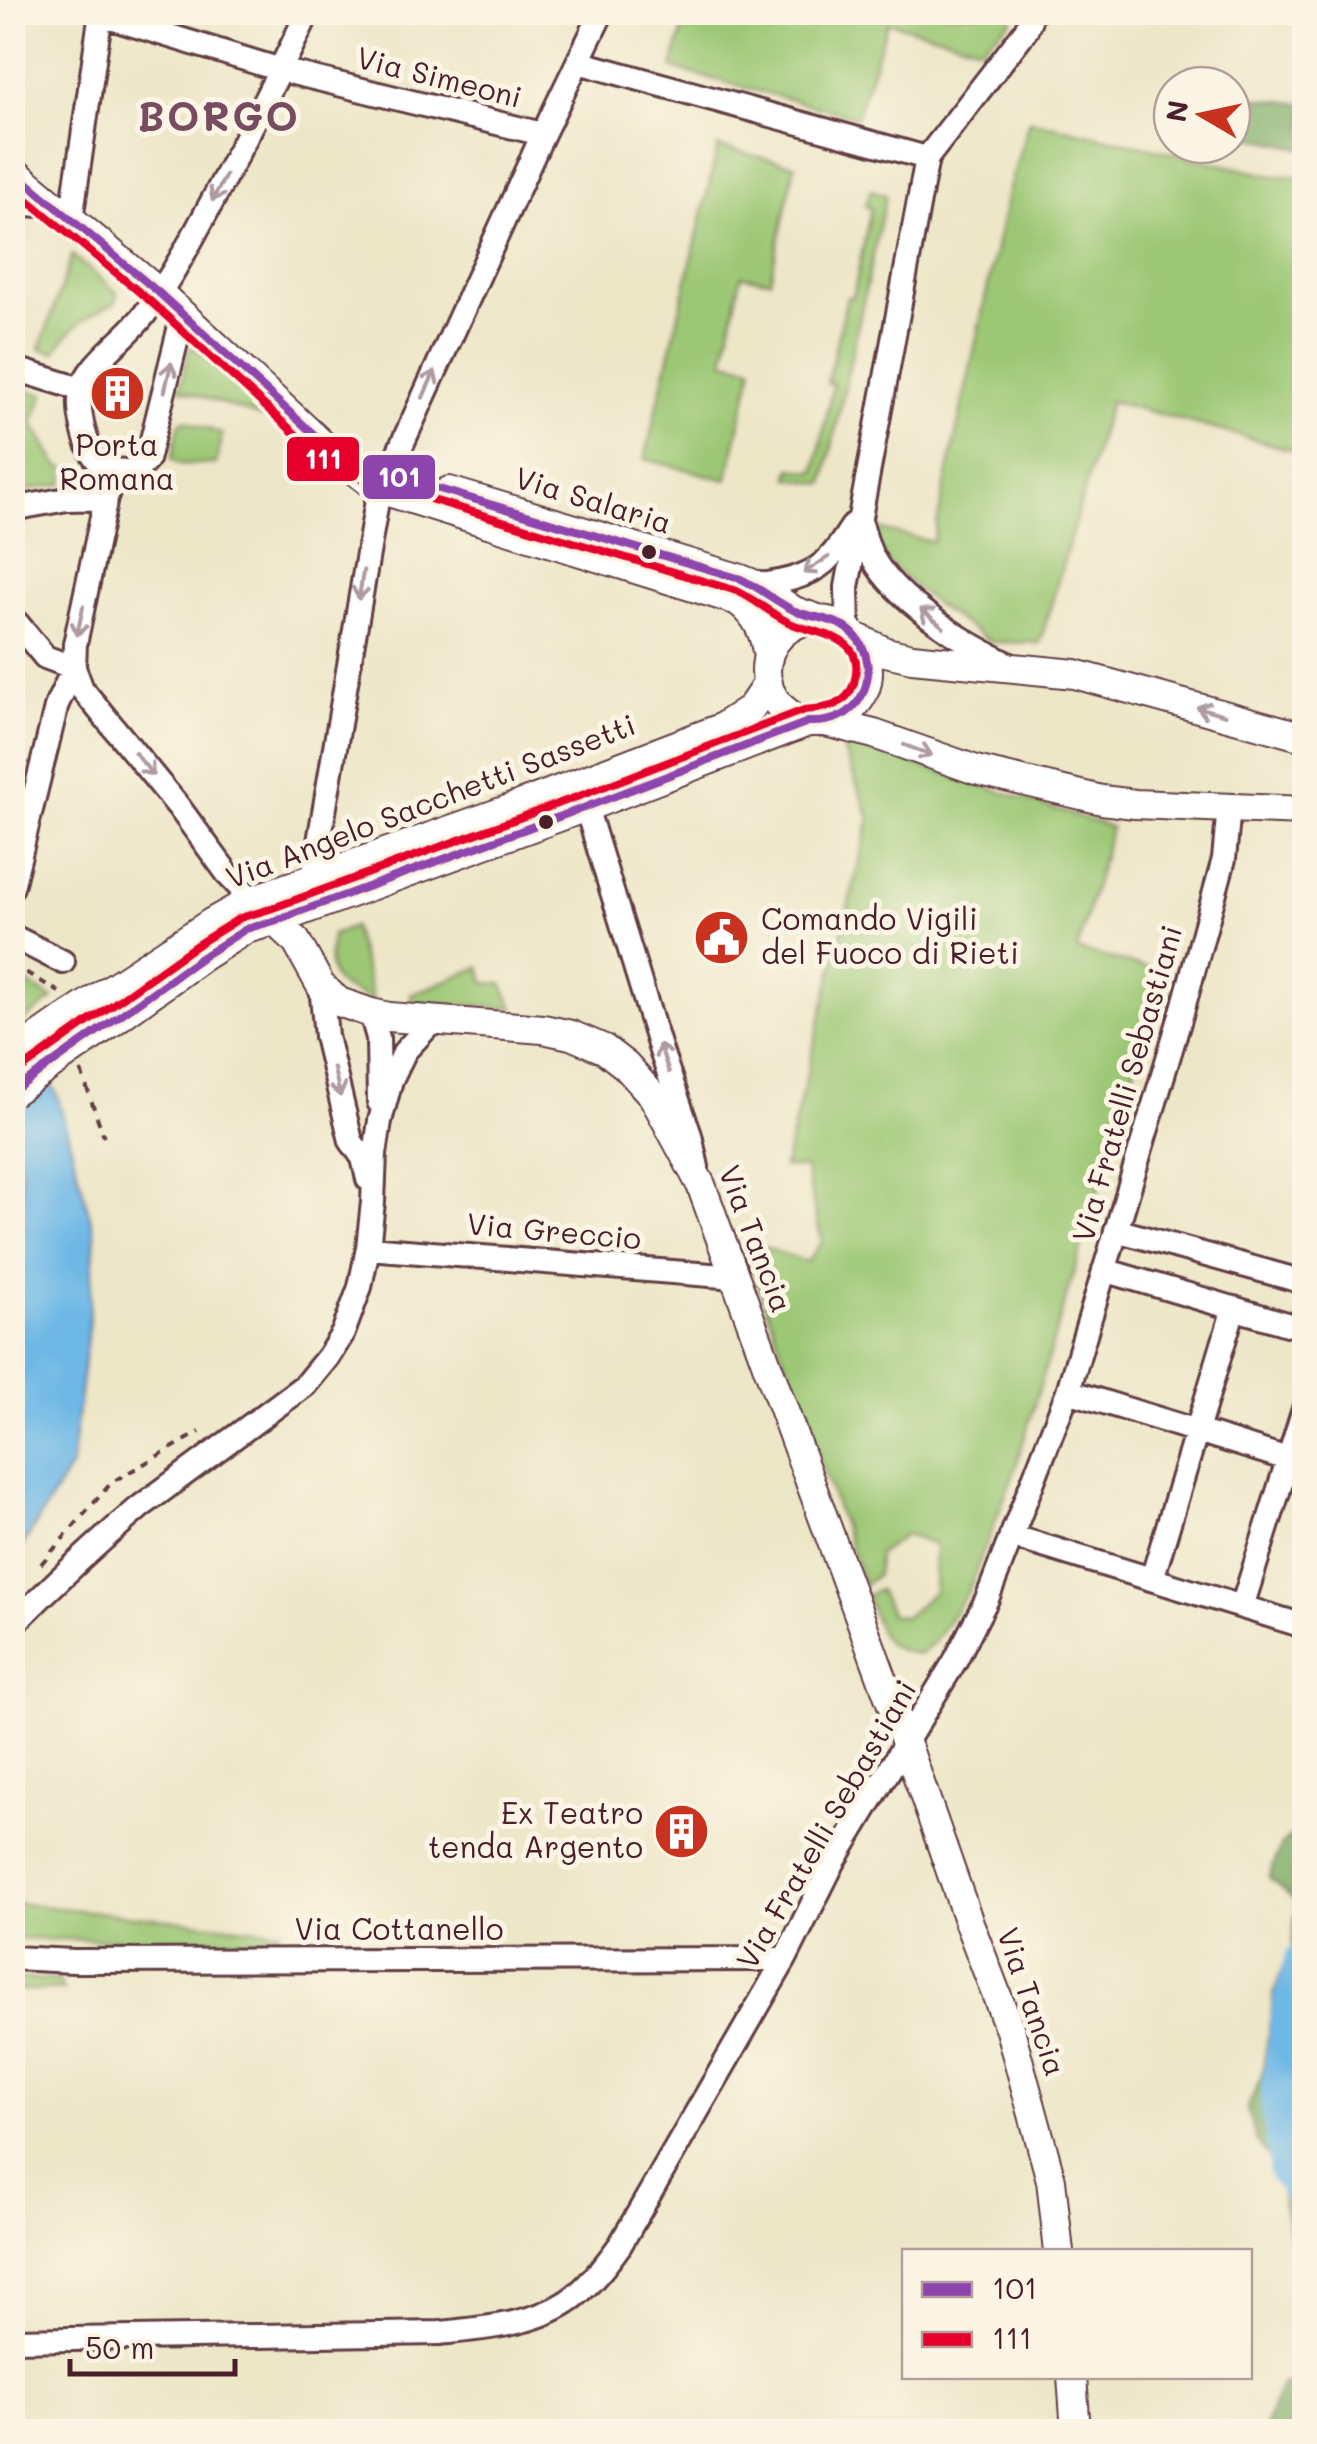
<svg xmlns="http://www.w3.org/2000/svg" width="1317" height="2444" font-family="Mali,sans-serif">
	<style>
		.green { fill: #9cc774; stroke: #737350; stroke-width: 2.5 }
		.forest { fill: #7dac66; stroke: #646648; stroke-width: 2.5 }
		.water { fill: #6db8e6; stroke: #5c6c88; stroke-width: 2.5 }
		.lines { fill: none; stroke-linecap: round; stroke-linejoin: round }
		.stream { stroke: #6db8e6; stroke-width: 6 }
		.river { stroke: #6db8e6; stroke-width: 40 }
		.minor-casing { stroke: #623d42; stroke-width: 28 }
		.major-casing { stroke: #623d42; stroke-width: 32 }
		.path { stroke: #623d42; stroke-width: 4; stroke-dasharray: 8 8; stroke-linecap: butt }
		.minor { stroke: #fff; stroke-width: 22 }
		.major { stroke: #fff; stroke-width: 28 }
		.major-bridge-casing { stroke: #623d42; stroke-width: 32; stroke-linecap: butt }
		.major-bridge { stroke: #fff; stroke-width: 28 }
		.bus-1-casing { stroke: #fcf5e5; stroke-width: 15 }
		.bus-2-casing { stroke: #fcf5e5; stroke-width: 15 }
		.bus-1 { stroke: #8e44ad; stroke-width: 8 }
		.bus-2 { stroke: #e4002b; stroke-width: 8 }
		.oneway { stroke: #ae9aa0 }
		.bus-dot { fill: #4a1f2b; stroke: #fcf5e5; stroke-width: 4 }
		.labels { text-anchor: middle; stroke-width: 10; stroke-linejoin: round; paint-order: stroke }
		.street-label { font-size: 30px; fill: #4a1f2b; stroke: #fcf5e5 }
		.poi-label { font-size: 30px; fill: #4a1f2b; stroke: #fcf5e5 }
		.district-label { font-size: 40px; font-weight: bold; letter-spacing: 2.5px; fill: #774c60; stroke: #fcf5e5 }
		.line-badge { stroke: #fcf5e5; stroke-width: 4 }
		.badge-label { font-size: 28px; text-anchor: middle; font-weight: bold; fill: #fff }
	</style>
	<rect width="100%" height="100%" fill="#fcf5e5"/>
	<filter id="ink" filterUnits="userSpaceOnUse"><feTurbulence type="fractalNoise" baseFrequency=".01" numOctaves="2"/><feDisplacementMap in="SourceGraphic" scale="20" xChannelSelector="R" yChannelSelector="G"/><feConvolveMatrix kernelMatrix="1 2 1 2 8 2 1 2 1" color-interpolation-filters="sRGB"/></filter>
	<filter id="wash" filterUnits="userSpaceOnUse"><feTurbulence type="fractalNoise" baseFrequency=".0048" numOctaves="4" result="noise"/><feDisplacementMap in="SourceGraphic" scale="40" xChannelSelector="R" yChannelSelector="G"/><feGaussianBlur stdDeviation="2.25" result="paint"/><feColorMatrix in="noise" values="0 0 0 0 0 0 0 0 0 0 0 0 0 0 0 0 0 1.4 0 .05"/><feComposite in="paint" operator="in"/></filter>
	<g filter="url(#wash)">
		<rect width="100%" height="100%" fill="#ede6c7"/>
		<path class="green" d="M 687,13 L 687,12 L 1013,13 L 1011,21 L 981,47 L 888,22 L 856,117 L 672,68 Z
			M 1029,120 L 1273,176 L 1304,176 L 1304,453 L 1110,401 L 1040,643 L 991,642 L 936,605 L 888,563 L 870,527 L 933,542 L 1008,192 Z
			M 718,147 L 795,165 L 770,280 L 741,276 L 724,361 L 753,367 L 727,480 L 645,459 Z
			M 871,190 L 886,195 L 824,484 L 789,478 L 791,468 L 815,472 L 833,384 L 827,383 L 847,297 L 853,297 L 871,208 L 865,206 Z
			M 72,255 L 117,292 L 116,302 C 88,316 71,325 55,353 L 40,349 Z
			M 194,347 L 276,422 L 180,389 L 189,349 Z
			M 26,390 L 44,394 L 33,424 L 58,466 L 65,468 L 63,484 L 13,493 L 13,456 L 24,456 Z
			M 184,420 L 222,434 L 216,464 L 180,464 L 172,459 L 179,424 Z
			M 843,739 L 865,748 L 1111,827 L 1077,950 L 1163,972 L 1014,1473 L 968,1592 L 934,1642 L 920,1654 C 878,1650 881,1631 866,1596 L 879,1590 L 891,1615 L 905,1617 L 934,1592 L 935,1545 L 905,1535 L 878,1554 L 877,1575 L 864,1585 L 748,1256 L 763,1247 L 807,1262 L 822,1242 L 805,1168 L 784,1167 L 870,818 L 844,752 Z
			M 353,927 L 373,1000 C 332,985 325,980 332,935 Z
			M 480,967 L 485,983 L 502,984 L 514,1008 L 414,1002 L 410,995 Z
			M 12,975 L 53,999 L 13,1029 L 12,1028 Z
			M 13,1903 L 279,1931 L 278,1940 L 13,1939 Z
			M 13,1978 L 58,1980 L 63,1990 L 13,1990 Z"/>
		<path class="forest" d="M 1232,95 L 1304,104 L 1304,149 L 1232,133 Z
			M 1304,1824 L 1304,2269 L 1291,2239 L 1276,2167 L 1257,2142 L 1247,2109 L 1262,2075 L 1274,1996 L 1281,1972 L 1292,1949 L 1297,1902 L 1269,1878 L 1281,1845 Z
			M 1304,2381 L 1304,2431 L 1263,2431 L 1281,2385 Z"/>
		<path class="water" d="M 12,1028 L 20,1033 L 57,1094 L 95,1235 L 88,1329 L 71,1466 L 13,1562 L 12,1257 L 20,1239 L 21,1169 L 13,1143 Z"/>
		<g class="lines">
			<path class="stream" d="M 12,1582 L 13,1583"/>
			<path class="river" d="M 1304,1962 L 1291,2013 L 1280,2097 L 1289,2171 L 1304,2192"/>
		</g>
	</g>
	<g filter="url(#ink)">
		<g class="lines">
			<defs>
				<path id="minor" d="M 101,15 L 281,70 L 534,132
					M 578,62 L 927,158
					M 12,203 L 55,206
					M 71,220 L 101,12
					M 183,314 L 147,460 L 136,471 C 125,471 108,472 100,463 C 85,450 77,410 81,391 C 87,364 127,338 144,315 C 176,272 200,224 225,177 C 254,122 282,68 308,12
					M 12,368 L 81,389
					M 116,470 L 106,498 L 75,644 L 74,668 L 82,689 L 178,806 L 230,877 L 252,900
					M 389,473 L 543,134 L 602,12
					M 12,509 L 67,499 L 106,498
					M 860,521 C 864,533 867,547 873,558 C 895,600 966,644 1008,664
					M 756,585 C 781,583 812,577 830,557 C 839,548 846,535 854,524
					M 12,617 L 45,657 L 74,668 L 57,704 L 12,887
					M 848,629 L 847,587 L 927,158 L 1026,30 L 1033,12
					M 586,807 L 661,1051 L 690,1135 L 697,1167
					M 313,877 L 379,489
					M 12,936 L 63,962
					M 321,986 L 326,1036 L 351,1141 L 363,1158 L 368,1179
					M 371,1013 L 378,1038 L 379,1102
					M 1116,1230 L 1304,1282
					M 368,1248 L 736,1277
					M 1104,1270 L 1304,1329
					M 1068,1391 L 1304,1464
					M 1011,1536 L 1304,1626
					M 1152,1579 L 1234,1308
					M 1242,1607 L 1304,1409
					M 12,1626 C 53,1584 95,1545 140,1507 L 305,1385 L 328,1357 L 343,1333 L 360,1287 L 368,1248 L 373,1202 L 375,1154 L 380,1121 L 391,1080 L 405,1051 L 432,1022
					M 12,1958 L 74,1961 L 785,1959
					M 12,2340 L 440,2333 C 485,2328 537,2325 574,2297 C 592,2283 607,2263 620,2245 L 785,1959 L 833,1863 L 955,1661 L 987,1599 L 1068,1391 L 1182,1012 L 1224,859 L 1229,807"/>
				<path id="major" d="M 12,170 L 158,292 L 327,449 L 379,489 L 738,601 C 758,616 765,634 768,658
					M 449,491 L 741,579 L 756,585 L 794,611 L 818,619
					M766 671a51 51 0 1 1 102 0a51 51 0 1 1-102 0Z
					M 856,637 L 886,652 L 912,658 L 1075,674 L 1304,737
					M 825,722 L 874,734 L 976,770 L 1102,800 L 1135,804 L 1304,811
					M 252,900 L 296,941 L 321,986 L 339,1002 L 371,1013 L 389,1017 L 543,1029 L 571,1035 L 604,1049 L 626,1066 L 653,1096 L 701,1185 L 906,1743 L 969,1923 L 1010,2030 L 1051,2180 L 1059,2252
					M 65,1019 L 211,923 L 252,900 L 507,810 L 721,728 L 751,708 L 768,683
					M 80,1045 L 202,957 L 246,929 L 274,921 L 586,807 L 808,722
					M 1072,2376 L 1076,2432"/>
			</defs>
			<use href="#minor" class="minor-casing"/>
			<use href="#major" class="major-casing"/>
			<path class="path" d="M 884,12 L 888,22
				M 12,964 L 59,992
				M 81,1071 L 104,1137
				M 41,1564 L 112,1482 L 200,1432"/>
			<use href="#minor" class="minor"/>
			<use href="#major" class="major"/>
			<defs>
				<path id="major-bridge" d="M 12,1056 L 65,1019
					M 12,1092 L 80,1045"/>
			</defs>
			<use href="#major-bridge" class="major-bridge-casing"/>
			<use href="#major-bridge" class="major-bridge"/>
			<defs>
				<path id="bus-1" d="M 12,170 L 158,292 L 342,460 L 741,579 C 760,588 776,602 795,611 C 809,617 825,617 839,624 C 867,637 875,671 861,697 C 850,717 829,723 808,722 L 586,807 L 274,921 L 246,929 L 202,957 L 12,1092"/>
				<path id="bus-2" d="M 12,187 L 150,301 L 336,471 L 737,591 C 756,600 771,614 790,623 C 819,636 868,634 854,683 C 846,708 825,708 804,710 L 582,795 L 270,909 L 240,918 L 195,946 L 12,1076"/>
			</defs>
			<use href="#bus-1" class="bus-1-casing"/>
			<use href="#bus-2" class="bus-2-casing"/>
			<use href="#bus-1" class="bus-1"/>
			<use href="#bus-2" class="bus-2"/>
		</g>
		<defs><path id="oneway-shaft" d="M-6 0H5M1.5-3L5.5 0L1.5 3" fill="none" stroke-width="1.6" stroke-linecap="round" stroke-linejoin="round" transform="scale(2.5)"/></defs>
		<g class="oneway">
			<use href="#oneway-shaft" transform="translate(219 188) rotate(118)"/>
			<use href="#oneway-shaft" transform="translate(168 377) rotate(-77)"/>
			<use href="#oneway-shaft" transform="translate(429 384) rotate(-66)"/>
			<use href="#oneway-shaft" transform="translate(816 565) rotate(147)"/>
			<use href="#oneway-shaft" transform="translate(361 585) rotate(99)"/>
			<use href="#oneway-shaft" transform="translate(932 618) rotate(-141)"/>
			<use href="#oneway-shaft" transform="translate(80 621) rotate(102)"/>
			<use href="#oneway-shaft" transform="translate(1211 711) rotate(-164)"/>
			<use href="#oneway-shaft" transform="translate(918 750) rotate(20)"/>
			<use href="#oneway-shaft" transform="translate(144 764) rotate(51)"/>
			<use href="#oneway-shaft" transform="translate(664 1058) rotate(-109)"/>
			<use href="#oneway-shaft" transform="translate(337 1082) rotate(77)"/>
		</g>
	</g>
	<defs>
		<symbol id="building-disc" viewBox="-11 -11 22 22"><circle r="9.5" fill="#c8321e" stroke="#fcf5e5"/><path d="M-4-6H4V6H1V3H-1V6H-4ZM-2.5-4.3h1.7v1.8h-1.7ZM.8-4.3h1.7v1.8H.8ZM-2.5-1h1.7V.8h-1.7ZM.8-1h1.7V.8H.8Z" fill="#fff"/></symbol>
		<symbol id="civic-disc" viewBox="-11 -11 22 22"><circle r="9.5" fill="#c8321e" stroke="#fcf5e5"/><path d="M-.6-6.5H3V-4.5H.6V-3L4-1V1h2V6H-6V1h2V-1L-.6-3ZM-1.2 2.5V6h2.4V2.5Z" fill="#fff"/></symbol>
	</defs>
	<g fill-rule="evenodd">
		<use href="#building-disc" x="86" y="362" width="63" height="63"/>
		<use href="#civic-disc" x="690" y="906" width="63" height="63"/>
		<use href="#building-disc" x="650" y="1800" width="63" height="63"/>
	</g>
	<g class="bus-dot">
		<circle cx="649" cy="552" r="9"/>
		<circle cx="546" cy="822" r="9"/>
	</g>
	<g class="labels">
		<g class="street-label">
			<text transform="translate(439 78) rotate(14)" y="10">Via Simeoni</text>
			<text transform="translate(593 501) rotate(17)" y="10">Via Salaria</text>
			<text transform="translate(431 802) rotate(-21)" y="10">Via Angelo Sacchetti Sassetti</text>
			<text transform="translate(1128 1084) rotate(-74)" y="10">Via Fratelli Sebastiani</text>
			<text transform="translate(554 1232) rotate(5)" y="10">Via Greccio</text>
			<text transform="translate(755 1239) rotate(69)" y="10">Via Tancia</text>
			<text transform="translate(827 1825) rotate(-60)" y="10">Via Fratelli Sebastiani</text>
			<text x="399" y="1940">Via Cottanello</text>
			<text transform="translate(1031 2002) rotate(71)" y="10">Via Tancia</text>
		</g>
		<g class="poi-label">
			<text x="117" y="456">Porta<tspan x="117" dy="34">Romana</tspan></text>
			<text x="761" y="930" text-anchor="start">Comando Vigili<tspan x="761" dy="34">del Fuoco di Rieti</tspan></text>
			<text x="643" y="1824" text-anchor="end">Ex Teatro<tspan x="643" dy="34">tenda Argento</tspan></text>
		</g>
		<g class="district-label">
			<text x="219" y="131">BORGO</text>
		</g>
	</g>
	<g class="line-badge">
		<rect x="285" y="435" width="76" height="48" rx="10" fill="#e4002b"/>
		<rect x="361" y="453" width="76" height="48" rx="10" fill="#8e44ad"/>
	</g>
	<g class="badge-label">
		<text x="323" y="469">111</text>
		<text x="399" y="487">101</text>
	</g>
	<rect width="1317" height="2444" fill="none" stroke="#fcf5e5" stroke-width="50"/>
	<rect x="902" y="2249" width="350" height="130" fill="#fcf5e5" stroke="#b59f9b" stroke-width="2.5"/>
	<rect x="922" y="2282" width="50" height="15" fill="#8e44ad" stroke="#b59f9b" stroke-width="2.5"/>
	<text x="992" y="2299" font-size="30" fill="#4a1f2b">101</text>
	<rect x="922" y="2332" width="50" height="15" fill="#e4002b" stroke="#b59f9b" stroke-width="2.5"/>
	<text x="992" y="2349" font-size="30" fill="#4a1f2b">111</text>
	<g transform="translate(1202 115) rotate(279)"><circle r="48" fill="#fcf5e5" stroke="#b59f9b" stroke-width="2.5"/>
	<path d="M0-8L18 38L0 25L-18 38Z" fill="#c8321e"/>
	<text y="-15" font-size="28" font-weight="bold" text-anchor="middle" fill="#4a1f2b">N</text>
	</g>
	<path d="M70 2359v15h165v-15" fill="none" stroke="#4a1f2b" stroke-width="5"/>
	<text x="85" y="2359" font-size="30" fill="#4a1f2b" stroke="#fcf5e5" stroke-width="8" paint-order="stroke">50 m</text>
</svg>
